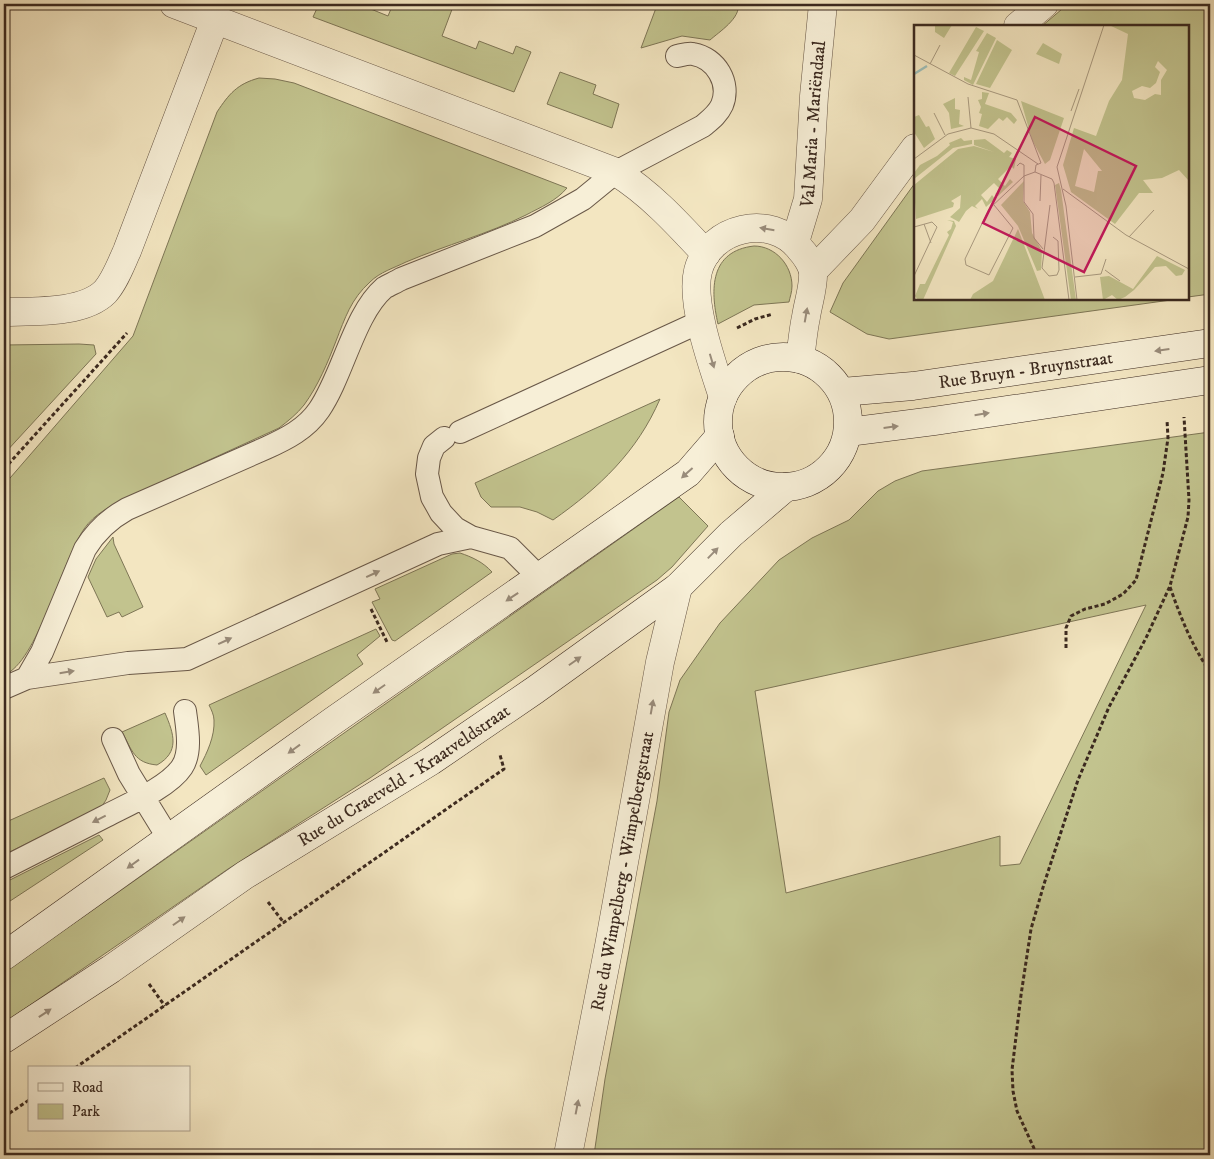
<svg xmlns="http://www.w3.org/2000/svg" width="1214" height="1159" font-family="'IM FELL DW Pica',serif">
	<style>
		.green { fill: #c2c38e; stroke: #7e7656; fill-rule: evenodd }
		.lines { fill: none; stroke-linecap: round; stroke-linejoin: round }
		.lane-casing { stroke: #695848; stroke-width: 24 }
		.street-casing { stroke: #695848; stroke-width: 29 }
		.secondary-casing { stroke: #3b291f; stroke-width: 29 }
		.path { stroke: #3b291f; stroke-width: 3; stroke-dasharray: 4 2.5; stroke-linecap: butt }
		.lane { stroke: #f7efd7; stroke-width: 22 }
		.street { stroke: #f7efd7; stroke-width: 28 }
		.secondary { stroke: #f7efd7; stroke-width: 28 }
		.oneway { fill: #998c7b }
		.labels { text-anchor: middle; stroke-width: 5; stroke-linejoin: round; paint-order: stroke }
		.street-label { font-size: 18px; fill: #3b291f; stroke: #f7efd7 }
		.inset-river { fill: none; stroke: #9dbeb9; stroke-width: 2.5 }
		.inset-road { fill: none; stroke: #a99a80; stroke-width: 1 }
		.view { fill: #c2185b; fill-opacity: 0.15; stroke: #c2185b; stroke-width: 2.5 }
		.inset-edge { fill: none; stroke: #3b291f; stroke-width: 2.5 }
	</style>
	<rect width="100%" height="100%" fill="#f3e6c1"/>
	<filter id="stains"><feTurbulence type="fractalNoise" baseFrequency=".004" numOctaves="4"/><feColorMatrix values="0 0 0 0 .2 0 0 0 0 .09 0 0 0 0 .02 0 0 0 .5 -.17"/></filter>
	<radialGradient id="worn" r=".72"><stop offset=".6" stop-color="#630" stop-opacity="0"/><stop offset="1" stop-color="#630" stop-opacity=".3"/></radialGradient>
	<path class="green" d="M 319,4 L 362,4 L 361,5 L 388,16 L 393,4 L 454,4 L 442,36 L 476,49 L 479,41 L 513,54 L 516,46 L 531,52 L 514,92 L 313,17 Z
		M 645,4 L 738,4 C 741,18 719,32 710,40 L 682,36 L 641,48 L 656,8 Z
		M 1068,4 L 1210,4 L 1210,294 L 1188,297 L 1188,26 L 1042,26 Z
		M 560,72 L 596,85 L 593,94 L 619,104 L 612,128 L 547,104 Z
		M 259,78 L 275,79 L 294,83 L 567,188 C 556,201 541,207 526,215 C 488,234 446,245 406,262 C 394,268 380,272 370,282 C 351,299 345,318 336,341 C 328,362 318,386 304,405 C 297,414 288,421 279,428 L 126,498 C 111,506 94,514 84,529 C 62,561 37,663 4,675 L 4,485 L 133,336 L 217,112 C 229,94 237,84 259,78 Z
		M 915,183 L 915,299 L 1178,299 L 889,339 L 867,334 L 830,312 L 843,283 Z
		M 754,246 C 775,246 792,265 792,286 C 792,292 790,297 789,302 L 754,305 L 718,324 C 710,289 710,251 754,246 Z
		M 79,344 L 94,345 L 96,354 L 4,454 L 4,345 Z
		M 660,399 C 637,452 600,487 553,520 L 537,512 L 520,507 L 491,507 L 481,497 L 475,483 Z
		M 1210,432 L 1210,1155 L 594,1155 L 605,1079 L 657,801 L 669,712 L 680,680 L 720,623 L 779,560 L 812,538 L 849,520 L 878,491 L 895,481 L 922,471 ZM 1146,605 L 1020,864 L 1000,866 L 1000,836 L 786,893 L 755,691 Z
		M 679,497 L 708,526 L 672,567 L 657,580 L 370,778 L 228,869 L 4,1023 L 4,970 L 83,917 Z
		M 113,537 L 114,544 L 143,607 L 122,617 L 119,612 L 107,617 L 88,577 L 96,559 Z
		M 460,553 C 472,557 483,562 492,572 L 395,641 L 392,640 L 372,602 L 380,599 L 375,589 L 452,554 Z
		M 376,629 L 380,636 L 357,655 L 363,664 L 206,775 L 200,766 C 207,753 215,736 214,720 C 214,715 211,709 209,705 Z
		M 165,713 C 174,734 180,752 157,765 C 134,763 132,750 122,732 Z
		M 104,778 L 110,790 L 106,800 L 102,806 L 4,855 L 4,823 Z
		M 99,835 L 103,840 L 4,905 L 4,883 Z"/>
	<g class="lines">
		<defs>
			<path id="lane" d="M 460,432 L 702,321
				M 444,438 L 434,446 L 429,458 L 427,474 L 432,497 L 441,513 L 455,528 L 471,537 L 510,548 L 540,578
				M 27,678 L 42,652 L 85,549 C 96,531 109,519 127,509 L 266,448 C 286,439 306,429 319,410 C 343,375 354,314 384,288 C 389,285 396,282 401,279 L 535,226 L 583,199 L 616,172 L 703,126 C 710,120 718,114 722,105 C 731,83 716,58 693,54 C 688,53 682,55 677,56
				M 4,688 L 27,678 L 128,663 L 187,659 L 438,544 L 471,537
				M 113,739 L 129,774 L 169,839
				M 4,868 C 38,851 72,833 106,816 C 127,805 169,787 182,767 C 192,752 187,727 185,711"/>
			<g id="street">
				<path d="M 174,4 L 616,172 C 651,194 678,224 706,254"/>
				<path d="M 1018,26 L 1044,4"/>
				<path id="s1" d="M 795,242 L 808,199 L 814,96 L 823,4"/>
				<path d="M 813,271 L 862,220 L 915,148"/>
				<path d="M 4,312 C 33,311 83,314 105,292 C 115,281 121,264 127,251 L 215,20"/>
				<path d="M 723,397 C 713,366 690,303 698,271 C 709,227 772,212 800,249 C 805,254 812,265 813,272 C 814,286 808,303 806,317 C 803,331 802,345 800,359"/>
				<path id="s2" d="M 568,1155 L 609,946 L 660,662 L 678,587"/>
			</g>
			<g id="secondary">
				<circle cx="783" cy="422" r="65"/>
				<path id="s3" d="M 842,392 L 913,386 L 1210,343"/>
				<path d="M 848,432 L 934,421 L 1210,380"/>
				<path d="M 4,956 L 333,721 L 688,473 L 720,436"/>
				<path id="s4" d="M 4,1039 L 111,969 L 245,875 L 431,761 L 535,690 L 678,587 L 731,534 L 786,487"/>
			</g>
		</defs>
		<use href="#lane" class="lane-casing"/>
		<use href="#street" class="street-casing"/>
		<use href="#secondary" class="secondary-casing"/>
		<path class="path" d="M 737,328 L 755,319 L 773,314
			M 4,469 L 127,333
			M 1170,587 C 1181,618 1191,644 1210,672
			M 371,609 L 387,642
			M 1066,648 L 1066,628 L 1071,616 L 1085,609 L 1105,604 L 1123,594 L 1136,580 L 1163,473 L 1168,438 L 1167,420
			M 268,902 L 284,923
			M 149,984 L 165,1006
			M 75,1068 L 504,769 L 500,755
			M 4,1117 L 29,1100
			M 1037,1155 L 1017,1111 L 1013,1091 L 1012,1070 L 1021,995 L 1031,929 L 1044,884 L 1078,780 L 1109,707 L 1146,638 L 1170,586 L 1188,517 L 1189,500 L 1184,417"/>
		<use href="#lane" class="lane"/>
		<use href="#street" class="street"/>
		<use href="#secondary" class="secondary"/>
	</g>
	<defs><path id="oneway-solid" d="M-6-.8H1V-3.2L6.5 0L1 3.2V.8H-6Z" transform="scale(1.25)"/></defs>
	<g class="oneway">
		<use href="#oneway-solid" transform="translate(767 229) rotate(-170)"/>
		<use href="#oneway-solid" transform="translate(806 315) rotate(-80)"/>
		<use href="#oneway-solid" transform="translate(1162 350) rotate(172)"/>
		<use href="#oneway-solid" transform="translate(712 361) rotate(73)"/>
		<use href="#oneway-solid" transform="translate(982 414) rotate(-9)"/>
		<use href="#oneway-solid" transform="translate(891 427) rotate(-7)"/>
		<use href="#oneway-solid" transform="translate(687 473) rotate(138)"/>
		<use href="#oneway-solid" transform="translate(713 553) rotate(-46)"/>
		<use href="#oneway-solid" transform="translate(373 574) rotate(-25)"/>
		<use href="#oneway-solid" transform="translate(512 597) rotate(146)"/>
		<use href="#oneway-solid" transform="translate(225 641) rotate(-25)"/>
		<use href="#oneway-solid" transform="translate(575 661) rotate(-35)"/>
		<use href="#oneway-solid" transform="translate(67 672) rotate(-9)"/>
		<use href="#oneway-solid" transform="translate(379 689) rotate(145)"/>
		<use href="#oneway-solid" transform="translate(652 707) rotate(-80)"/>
		<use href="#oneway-solid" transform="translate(294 749) rotate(144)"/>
		<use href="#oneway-solid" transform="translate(99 819) rotate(153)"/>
		<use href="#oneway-solid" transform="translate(133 864) rotate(144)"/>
		<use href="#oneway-solid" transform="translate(179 921) rotate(-35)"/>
		<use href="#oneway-solid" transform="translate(45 1013) rotate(-34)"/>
		<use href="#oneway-solid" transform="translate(577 1107) rotate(-79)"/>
	</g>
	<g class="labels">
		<g class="street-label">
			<text dy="6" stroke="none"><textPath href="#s1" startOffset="120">Val Maria - Mariëndaal</textPath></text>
			<text dy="6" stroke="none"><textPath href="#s3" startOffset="185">Rue Bruyn - Bruynstraat</textPath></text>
			<text dy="6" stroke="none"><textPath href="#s4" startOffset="479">Rue du Craetveld - Kraatveldstraat</textPath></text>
			<text dy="6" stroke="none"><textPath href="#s2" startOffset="289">Rue du Wimpelberg - Wimpelbergstraat</textPath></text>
		</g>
	</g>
	<g transform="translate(914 25)">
		<rect width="275" height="275" fill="#f3e6c1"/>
		<path d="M 21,0 L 38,0 L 30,13 L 21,7 ZM 195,0 L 275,0 L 275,156 L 265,145 L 248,153 L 229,155 L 239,168 L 225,168 L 201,199 L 157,167 L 149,140 L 160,103 L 182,111 L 195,76 L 208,55 L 214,9 ZM 244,36 L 253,45 L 247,55 L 247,70 L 241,69 L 231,75 L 220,73 L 218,66 L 228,61 L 236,63 L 242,58 L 246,47 L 241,42 ZM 170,124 L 188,146 L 184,146 L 180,167 L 161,161 ZM 62,2 L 70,6 L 41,51 L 35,48 ZM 73,8 L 82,13 L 59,60 L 50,55 L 50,52 L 57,55 L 65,27 L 62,26 ZM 83,15 L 98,25 L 76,63 L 62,59 ZM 129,18 L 148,29 L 145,39 L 122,29 ZM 68,67 L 75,68 L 71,79 L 97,88 L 103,95 L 100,99 L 93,92 L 89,96 L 85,93 L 74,104 L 65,101 L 68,89 L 65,88 L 67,82 L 64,75 L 68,74 ZM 41,73 L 41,84 L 46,85 L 45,99 L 50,101 L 37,104 L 35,88 L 29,79 ZM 107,76 L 150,93 L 136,135 L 131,139 L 118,115 ZM 5,90 L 12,102 L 15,101 L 21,114 L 10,123 L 0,107 L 0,92 ZM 47,113 L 50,116 L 58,115 L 58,119 L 39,123 L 0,154 L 0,148 L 6,140 L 23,131 L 36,120 L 35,118 ZM 71,114 L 90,128 L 93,125 L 98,128 L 95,132 L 102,134 L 100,144 L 97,141 L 84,154 L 91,161 L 96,154 L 99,157 L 84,171 L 81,169 L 87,165 L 80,158 L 67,170 L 73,177 L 78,170 L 81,174 L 72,182 L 68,174 L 61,181 L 64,184 L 58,181 L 52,186 L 45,197 L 36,192 L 46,183 L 47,170 L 37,176 L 40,178 L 39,182 L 2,194 L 0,160 L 44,124 L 60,121 L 80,127 L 60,120 L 60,115 ZM 110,156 L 109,176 L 116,187 L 118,208 L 128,226 L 127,245 L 123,246 L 104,201 L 87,180 ZM 145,158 L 147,165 L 162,275 L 157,275 L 141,160 ZM 33,195 L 40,196 L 42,201 L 9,275 L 4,275 L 1,271 L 6,259 L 11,259 L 35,210 L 33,207 L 37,204 L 39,197 ZM 104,204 L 131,275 L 56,275 L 59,269 L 79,256 ZM 243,231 L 271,245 L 268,250 L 262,251 L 252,241 L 241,242 L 220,265 L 211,272 L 204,275 L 198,270 L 189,275 L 186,252 L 195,251 L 219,264 Z" fill="#c2c38e" fill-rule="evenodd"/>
		<path class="inset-river" d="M 0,49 L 13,41"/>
		<path class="inset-road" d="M 0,30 L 54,59 L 103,75 L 127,138M 16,39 L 26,20M 54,72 L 57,103M 157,86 L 165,64M 20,88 L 31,110M 0,134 L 34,109 L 57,103 L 80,109 L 124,139M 127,138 L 122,140 L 121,147 L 138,154 L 140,158 L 155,275M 103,141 L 106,138 L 110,140 L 110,177 L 119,189 L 120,213 L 129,224M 143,142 L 190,0M 143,142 L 152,181 L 163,275M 149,164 L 212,210 L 275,244M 126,176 L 127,150M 80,180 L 99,203 L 75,250 L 52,240 L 51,234 L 74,186 L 75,184 L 110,151 L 121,147M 136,180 L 128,243 L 135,251 L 143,250 L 145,245 L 144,216 L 139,212M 10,199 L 17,218M 0,202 L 18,197 L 23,202 L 0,251M 215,212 L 240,185M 191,245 L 206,256M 161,252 L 187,249 L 192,234"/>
		<path class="view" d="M 121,92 L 222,141 L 170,247 L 69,198 Z"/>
		<rect width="275" height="275" class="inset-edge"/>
	</g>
	<rect width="1214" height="1159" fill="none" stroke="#f3e6c1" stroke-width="20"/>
	<rect x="5" y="5" width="1204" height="1149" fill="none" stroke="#3b291f" stroke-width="2.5"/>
	<rect x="10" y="10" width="1194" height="1139" fill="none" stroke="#3b291f"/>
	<rect x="28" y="1066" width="162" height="65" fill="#f7efd7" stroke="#aca08d"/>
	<rect x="38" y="1083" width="25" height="8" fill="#f7efd7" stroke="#aca08d"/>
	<text x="72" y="1092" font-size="15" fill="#3b291f">Road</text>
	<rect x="38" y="1104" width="25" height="15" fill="#c2c38e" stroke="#aca08d"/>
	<text x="72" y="1116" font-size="15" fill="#3b291f">Park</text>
	<rect width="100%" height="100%" filter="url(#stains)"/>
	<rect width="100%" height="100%" fill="url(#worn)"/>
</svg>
